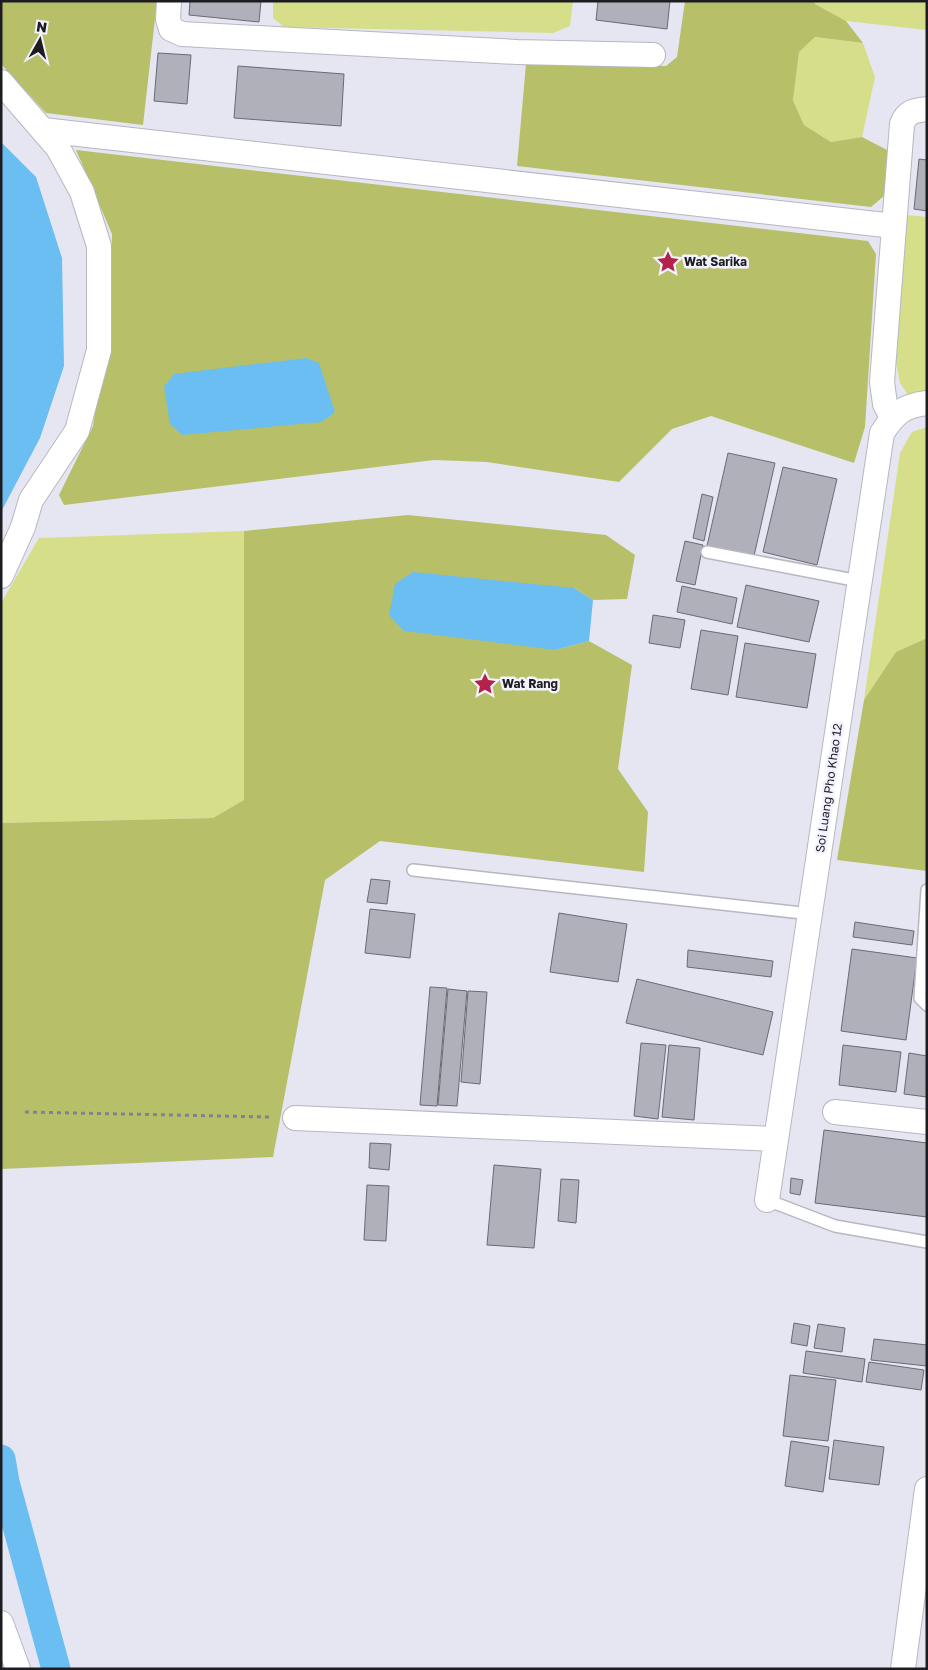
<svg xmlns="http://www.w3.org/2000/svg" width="928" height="1670" font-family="'Golos Text',sans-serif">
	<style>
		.green { fill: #d6de8a }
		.forest { fill: #b8bf69 }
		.water { fill: #6abef2 }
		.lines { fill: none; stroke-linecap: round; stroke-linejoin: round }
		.canal { stroke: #6abef2; stroke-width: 29 }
		.building { fill: #b0b0bb; stroke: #6a6a74 }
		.lane-casing { stroke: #b7b7c2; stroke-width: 14 }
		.street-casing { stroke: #b7b7c2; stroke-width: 26 }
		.path { stroke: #83838b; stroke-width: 3; stroke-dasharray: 4 4; stroke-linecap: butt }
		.lane { stroke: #fff; stroke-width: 11 }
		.street { stroke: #fff; stroke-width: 24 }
		.labels { text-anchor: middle; stroke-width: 5; stroke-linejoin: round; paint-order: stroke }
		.poi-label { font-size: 12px; font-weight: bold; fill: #1d1d21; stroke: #f3f3ff; text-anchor: start }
		.street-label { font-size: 12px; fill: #1d1d21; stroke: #f3f3ff }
	</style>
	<rect width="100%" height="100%" fill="#e5e6f1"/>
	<path class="green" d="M 273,1 L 573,1 L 570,26 L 553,33 L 284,27 L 273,18 Z
		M 815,1 L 927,1 L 927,30 L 846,21 L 815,4 Z
		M 815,37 L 863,43 L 875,77 L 862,137 L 831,142 L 804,125 L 793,99 L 799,52 Z
		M 907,215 L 927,217 L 927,393 L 908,395 L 900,383 L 896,363 Z
		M 927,427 L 927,638 L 896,652 L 864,700 L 900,453 L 912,432 Z
		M 244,531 L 244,800 L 213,818 L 1,823 L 1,603 L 39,538 Z"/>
	<path class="forest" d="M 1,1 L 157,1 L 143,125 L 46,113 L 1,64 Z
		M 685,1 L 815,1 L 815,4 L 846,21 L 863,43 L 815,37 L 799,52 L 793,100 L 804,125 L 831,142 L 862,137 L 889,151 L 884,196 L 871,207 L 517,166 L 526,64 L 666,66 L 677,57 Z
		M 76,150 L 868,241 L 876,254 L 865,427 L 854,463 L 711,416 L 672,429 L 619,482 L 487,462 L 434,460 L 64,505 L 59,495 L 93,426 L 111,296 L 112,234 Z
		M 408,515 L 606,535 L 635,555 L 627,599 L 593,600 L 574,588 L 555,650 L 589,641 L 632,665 L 618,769 L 648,812 L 644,872 L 380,841 L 325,880 L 273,1157 L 1,1169 L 1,823 L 213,818 L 244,800 L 244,531 Z
		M 927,638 L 927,871 L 837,860 L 864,700 L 896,652 Z"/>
	<path class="water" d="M 1,142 L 36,177 L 62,258 L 64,366 L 40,438 L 1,512 Z
		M 306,358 L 319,363 L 335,412 L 322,422 L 182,435 L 170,424 L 164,387 L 174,374 Z
		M 413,572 L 574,588 L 593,600 L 589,641 L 555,650 L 404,631 L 389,615 L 395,584 Z"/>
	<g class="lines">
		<path class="canal" d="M 1,1459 L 5,1482 L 56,1669"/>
	</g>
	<path class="building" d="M 190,1 L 261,1 L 259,22 L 189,15 Z
		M 598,1 L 670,1 L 667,29 L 596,20 Z
		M 158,53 L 191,55 L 187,104 L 154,101 Z
		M 238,66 L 344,74 L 341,126 L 234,118 Z
		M 919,159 L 927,160 L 927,211 L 914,209 Z
		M 728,453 L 775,463 L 754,556 L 707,546 Z
		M 783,467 L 837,479 L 817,565 L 763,552 Z
		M 702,494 L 713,497 L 704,541 L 693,538 Z
		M 685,541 L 703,545 L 695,585 L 676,581 Z
		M 746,585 L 819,601 L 809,642 L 737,627 Z
		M 682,586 L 737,598 L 732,624 L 677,612 Z
		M 653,615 L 685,620 L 680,648 L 649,643 Z
		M 701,630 L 738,636 L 728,695 L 691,689 Z
		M 745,643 L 816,654 L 807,708 L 736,697 Z
		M 371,879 L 390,881 L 387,904 L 367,902 Z
		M 370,909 L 415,914 L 410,958 L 365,953 Z
		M 559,913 L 627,924 L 618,982 L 550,972 Z
		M 855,922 L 914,931 L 912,945 L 853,937 Z
		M 852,949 L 917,958 L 906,1040 L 841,1031 Z
		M 688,950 L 773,961 L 771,977 L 687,967 Z
		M 637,979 L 773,1012 L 763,1055 L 626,1023 Z
		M 430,987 L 447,988 L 437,1106 L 420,1105 Z
		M 448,989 L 467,991 L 457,1106 L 438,1105 Z
		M 468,991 L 487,992 L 480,1084 L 461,1082 Z
		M 641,1043 L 666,1045 L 658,1119 L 634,1116 Z
		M 669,1045 L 700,1048 L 694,1120 L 662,1117 Z
		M 843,1045 L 901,1052 L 896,1092 L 839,1085 Z
		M 909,1053 L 927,1056 L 927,1097 L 904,1094 Z
		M 824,1130 L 927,1143 L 927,1217 L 815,1203 Z
		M 370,1143 L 391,1144 L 389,1170 L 369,1168 Z
		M 494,1165 L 541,1169 L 534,1248 L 487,1245 Z
		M 791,1178 L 803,1180 L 800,1195 L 790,1193 Z
		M 561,1179 L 579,1180 L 576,1223 L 558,1221 Z
		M 367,1185 L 389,1186 L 386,1241 L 364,1240 Z
		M 794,1323 L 810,1326 L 807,1346 L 791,1343 Z
		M 818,1324 L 845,1328 L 842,1352 L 814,1348 Z
		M 874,1339 L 927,1345 L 927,1366 L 871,1360 Z
		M 806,1351 L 865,1359 L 862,1382 L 803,1373 Z
		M 869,1362 L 924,1370 L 921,1390 L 866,1382 Z
		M 790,1375 L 836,1380 L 828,1441 L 783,1436 Z
		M 834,1440 L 884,1447 L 879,1485 L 829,1479 Z
		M 791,1441 L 829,1447 L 823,1492 L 785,1486 Z"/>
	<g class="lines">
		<defs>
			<path id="lane" d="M 707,552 L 859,581
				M 413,870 L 811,914
				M 927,890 L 920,998 L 927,1005
				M 767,1200 L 835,1226 L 927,1242"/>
			<path id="street" d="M 169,1 L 168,19 L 171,29 L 182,34 L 517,52 L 653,55
				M 1,82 L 58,148 L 82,192 L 99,246 L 99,350 L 77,431 L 31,500 L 23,527 L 1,576
				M 43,130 L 894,226
				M 892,418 L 885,404 L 882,382 L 902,124 C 907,111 914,111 927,109
				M 835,1112 L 927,1122
				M 295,1118 L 776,1139
				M 767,1200 L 882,433 C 895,413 903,406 927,403
				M 1,1623 L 18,1669
				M 903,1669 L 927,1489"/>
		</defs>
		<use href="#lane" class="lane-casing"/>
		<use href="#street" class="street-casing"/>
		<path class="path" d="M 25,1112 L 270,1117"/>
		<use href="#lane" class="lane"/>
		<use href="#street" class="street"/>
	</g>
	<defs>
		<symbol id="sight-bare" viewBox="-9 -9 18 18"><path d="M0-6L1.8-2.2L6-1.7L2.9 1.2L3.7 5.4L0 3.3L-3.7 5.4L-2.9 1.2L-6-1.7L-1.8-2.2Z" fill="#b42249" stroke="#f3f3ff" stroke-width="2.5" paint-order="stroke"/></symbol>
	</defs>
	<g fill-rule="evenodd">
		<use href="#sight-bare" x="652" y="246" width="32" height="32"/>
		<use href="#sight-bare" x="469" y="668" width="32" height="32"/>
	</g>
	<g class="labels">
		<g class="poi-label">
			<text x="684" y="266">Wat Sarika</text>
			<text x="502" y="688">Wat Rang</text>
		</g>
		<g class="street-label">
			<text transform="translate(829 788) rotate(-82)" y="4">Soi Luang Pho Khao 12</text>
		</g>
	</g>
	<rect width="928" height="1670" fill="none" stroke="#1d1d21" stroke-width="5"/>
	<g transform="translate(40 40) rotate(8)" stroke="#f3f3ff" stroke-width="4" paint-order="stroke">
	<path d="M0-4L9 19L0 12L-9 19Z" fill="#1d1d21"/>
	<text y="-8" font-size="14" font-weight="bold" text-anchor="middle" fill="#1d1d21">N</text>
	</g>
</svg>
